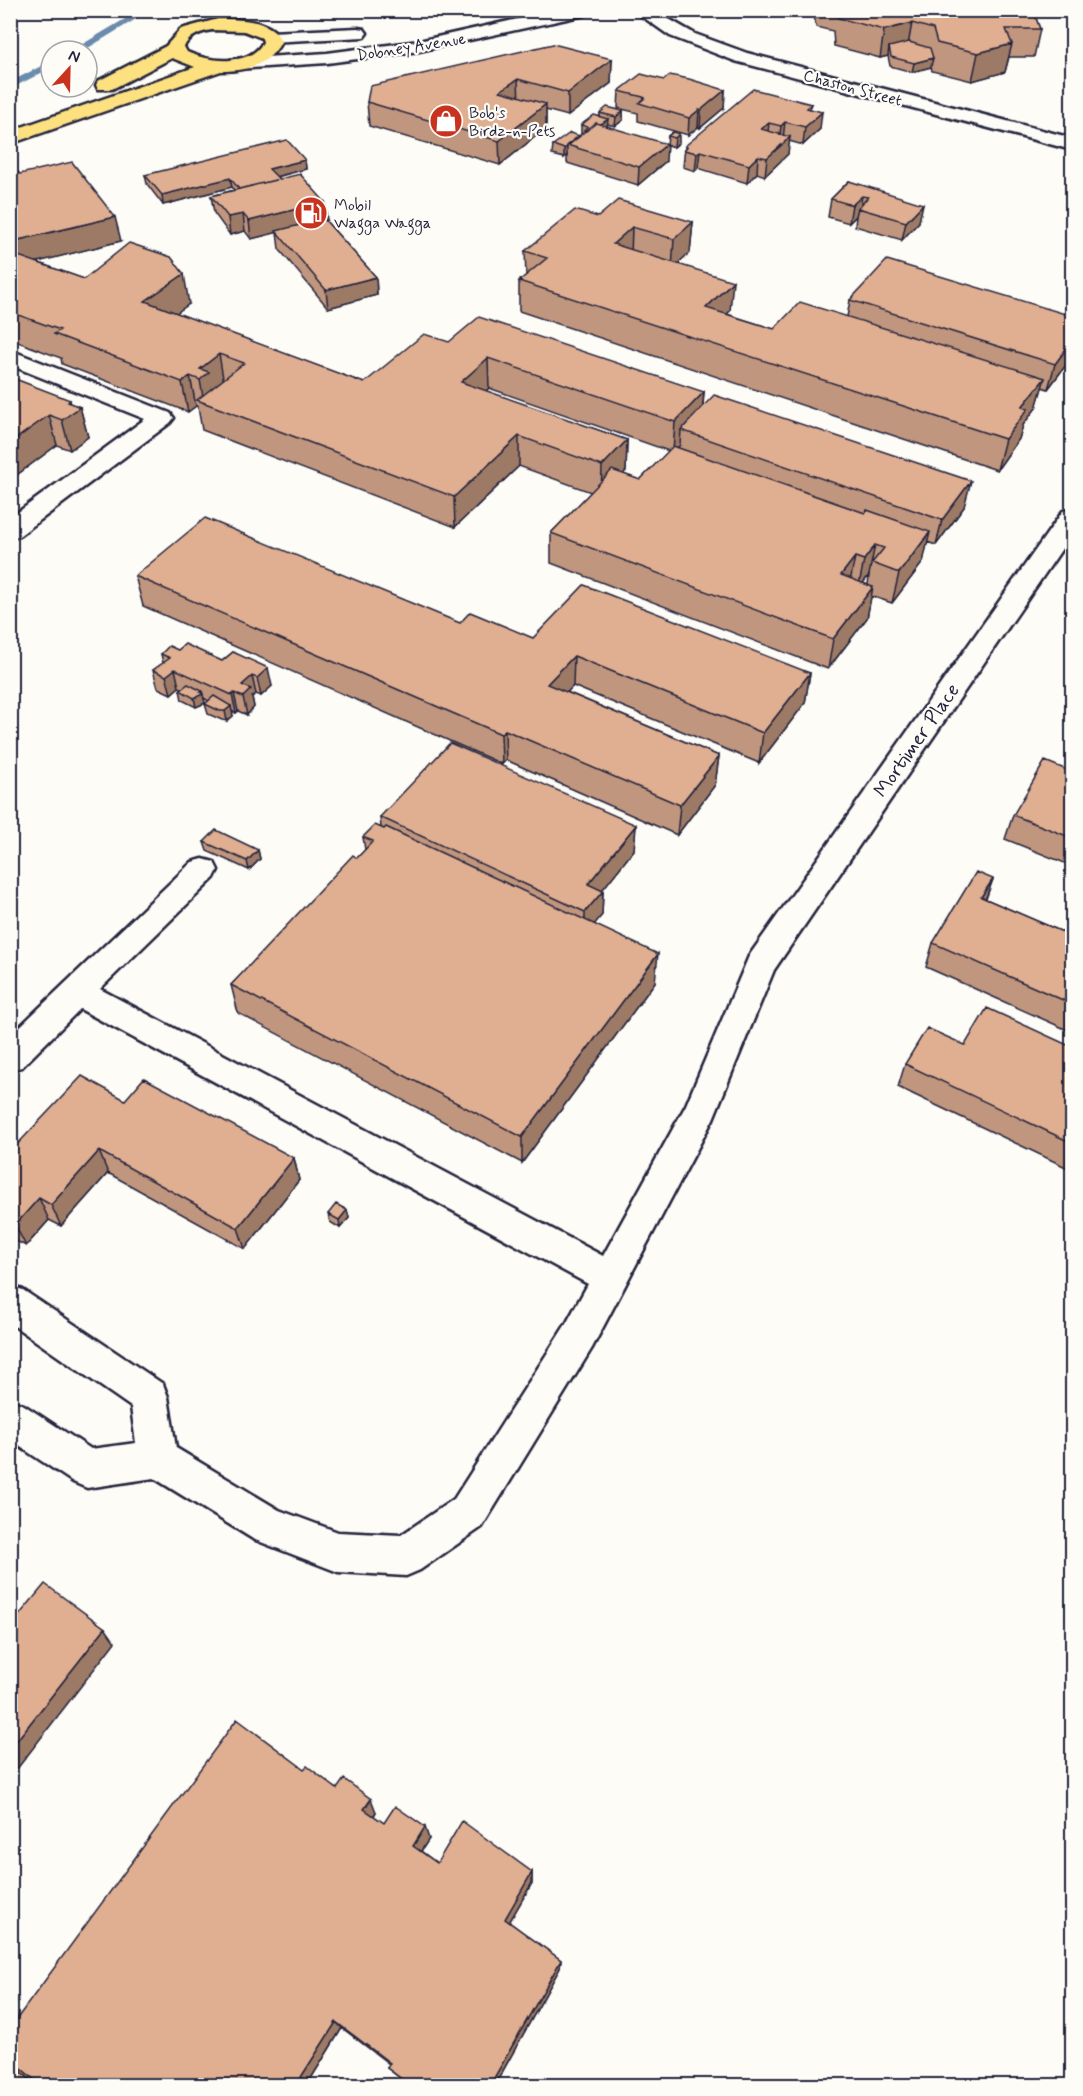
<svg xmlns="http://www.w3.org/2000/svg" width="1083" height="2096" font-family="Mynerve,sans-serif">
	<style>
		.lines { fill: none; stroke-linecap: round; stroke-linejoin: round }
		.stream { fill: #6a8bad; fill-rule: evenodd }
		.minor-casing { stroke: #22223b; stroke-width: 5 }
		.major-casing { stroke: #22223b; stroke-width: 5 }
		.minor { fill: #fdfcf7; fill-rule: evenodd }
		.major { fill: #fde080; fill-rule: evenodd }
		.wall { fill: #c1967e; stroke: #22223b; stroke-width: 1.5; fill-rule: evenodd }
		.shaded-wall { fill: #9d7a66; stroke: #22223b; stroke-width: 1.5 }
		.building { fill: #e0af92; stroke: #22223b; stroke-width: 1.5 }
		.labels { text-anchor: middle; stroke-width: 4.5; stroke-linejoin: round; paint-order: stroke }
		.far-street-label { font-size: 16px; fill: #22223b; stroke: #fdfcf7 }
		.far-poi-label { font-size: 16px; fill: #22223b; stroke: #fdfcf7; text-anchor: start }
		.street-label { font-size: 20px; fill: #22223b; stroke: #fdfcf7 }
	</style>
	<rect width="100%" height="100%" fill="#fdfcf7"/>
	<filter id="ink" filterUnits="userSpaceOnUse"><feTurbulence type="fractalNoise" baseFrequency=".0167" numOctaves="2"/><feDisplacementMap in="SourceGraphic" scale="12" xChannelSelector="R" yChannelSelector="G"/><feConvolveMatrix kernelMatrix="1 2 1 2 8 2 1 2 1" color-interpolation-filters="sRGB"/></filter>
	<g filter="url(#ink)">
		<g class="lines">
			<path class="stream" d="M 140,10 L 151,10 L 83,51 L 71,51 Z
				M 51,61 L 51,68 L 10,89 L 10,82 Z"/>
			<defs>
				<path id="minor" d="M 558,10 L 593,10 L 585,15 L 419,51 L 327,63 L 236,69 L 230,68 L 227,64 L 230,60 L 236,59 L 327,53 L 419,41 Z
					M 633,10 L 653,10 L 695,34 L 747,53 L 1072,138 L 1072,150 L 735,61 L 670,36 Z
					M 358,28 L 364,29 L 367,33 L 364,37 L 270,42 L 264,41 L 261,37 L 264,33 L 270,32 Z
					M 10,350 L 170,413 L 174,418 L 170,423 L 19,536 L 10,538 L 10,518 L 145,419 L 10,365 Z
					M 1072,508 L 1072,534 L 774,970 L 713,1119 L 592,1348 L 482,1527 L 420,1570 L 406,1576 L 338,1572 L 253,1539 L 154,1478 L 87,1488 L 73,1482 L 10,1440 L 10,1400 L 24,1405 L 91,1449 L 136,1443 L 131,1407 L 10,1323 L 10,1286 L 23,1290 L 163,1384 L 168,1397 L 176,1448 L 279,1510 L 338,1532 L 401,1535 L 454,1499 L 566,1324 L 588,1284 L 80,1009 L 22,1067 L 10,1070 L 10,1036 L 192,862 L 203,859 L 214,862 L 218,870 L 214,878 L 100,989 L 603,1256 L 686,1105 L 749,956 L 1063,511 Z"/>
				<path id="major" d="M 218,19 C 238,19 275,19 281,42 C 269,65 246,71 221,71 L 10,144 L 10,131 L 195,67 L 172,58 L 112,89 L 98,89 L 96,85 L 98,81 L 166,46 L 181,29 ZM 212,30 L 244,31 L 262,38 L 263,42 C 250,67 209,62 187,52 L 184,47 C 189,36 200,32 212,30 Z"/>
			</defs>
			<use href="#minor" class="minor-casing"/>
			<use href="#major" class="major-casing"/>
			<use href="#minor" class="minor"/>
			<use href="#major" class="major"/>
		</g>
		<path class="wall" d="M 813,10 L 1033,10 L 1040,29 L 1034,57 L 1009,57 L 1005,72 L 972,81 L 932,71 L 931,67 L 912,72 L 890,66 L 888,56 L 880,58 L 834,46 L 833,31 L 816,27 Z
			M 612,59 L 611,83 L 568,116 L 546,110 L 546,128 L 500,165 L 369,126 L 367,102 Z
			M 664,80 L 725,90 L 724,108 L 700,128 L 698,127 L 688,135 L 638,121 L 638,113 L 618,108 L 619,91 Z
			M 811,104 L 810,108 L 820,129 L 803,145 L 789,141 L 788,154 L 765,176 L 757,173 L 747,183 L 698,168 L 695,171 L 683,167 L 685,146 Z
			M 623,111 L 623,120 L 615,126 L 607,124 L 607,126 L 666,161 L 638,185 L 567,163 L 567,155 L 564,158 L 552,155 L 553,145 L 580,136 L 581,134 L 581,125 L 600,116 L 600,113 Z
			M 673,132 L 679,143 L 674,147 L 667,145 L 668,136 Z
			M 305,160 L 306,169 L 277,177 L 327,220 L 325,220 L 376,277 L 377,295 L 328,308 L 279,249 L 277,232 L 251,239 L 245,231 L 230,235 L 214,213 L 211,196 L 234,190 L 232,187 L 163,205 L 147,184 L 145,175 Z
			M 10,165 L 20,174 L 121,241 L 36,262 L 84,279 L 189,304 L 176,313 L 364,383 L 449,342 L 704,392 L 703,407 L 964,507 L 936,545 L 927,542 L 923,562 L 892,603 L 871,596 L 867,618 L 828,669 L 551,563 L 551,533 L 591,492 L 519,466 L 455,527 L 202,430 L 198,407 L 196,406 L 188,412 L 62,364 L 61,358 L 10,339 ZM 489,388 L 669,451 L 640,480 L 623,474 L 626,471 L 627,440 L 486,391 ZM 869,575 L 868,585 L 863,583 Z
			M 849,181 L 919,222 L 902,240 L 855,226 L 856,216 L 849,223 L 828,217 L 831,199 Z
			M 598,217 L 693,222 L 690,252 L 677,264 L 730,311 L 727,314 L 774,329 L 847,317 L 850,300 L 1072,316 L 1072,357 L 1048,389 L 1042,387 L 1036,408 L 1023,425 L 1019,439 L 997,470 L 519,311 L 519,281 L 526,276 L 525,251 Z
			M 10,377 L 80,407 L 88,437 L 70,450 L 57,445 L 10,480 Z
			M 135,576 L 460,623 L 533,638 L 810,673 L 805,703 L 759,763 L 573,686 L 567,692 L 719,756 L 715,785 L 677,835 L 506,760 L 502,764 L 143,606 Z
			M 178,650 L 222,661 L 233,652 L 272,686 L 261,696 L 256,694 L 252,697 L 254,707 L 247,715 L 238,711 L 236,713 L 232,711 L 233,716 L 227,721 L 222,720 L 208,714 L 205,704 L 209,701 L 204,698 L 205,703 L 196,707 L 182,700 L 180,690 L 182,688 L 179,687 L 171,694 L 158,688 L 153,670 L 163,663 L 161,654 Z
			M 1072,772 L 1072,866 L 1005,839 L 1013,815 Z
			M 380,817 L 636,825 L 634,850 L 602,890 L 603,891 L 602,915 L 594,924 L 655,982 L 522,1163 L 238,1013 L 231,985 L 365,850 L 363,837 L 381,828 Z
			M 204,842 L 258,850 L 260,859 L 249,870 L 207,851 Z
			M 993,879 L 986,899 L 1072,936 L 1072,1032 L 926,967 L 933,943 Z
			M 965,1045 L 1072,1047 L 1072,1170 L 898,1087 L 905,1064 Z
			M 125,1100 L 294,1158 L 299,1180 L 245,1249 L 108,1173 L 61,1226 L 49,1220 L 26,1246 L 10,1238 L 10,1152 Z
			M 347,1210 L 349,1218 L 340,1228 L 330,1222 L 328,1214 Z
			M 304,1769 L 376,1812 L 374,1816 L 384,1823 L 429,1839 L 421,1851 L 437,1863 L 532,1872 L 532,1883 L 509,1922 L 561,1960 L 560,1968 L 495,2085 L 409,2085 L 387,2068 L 389,2064 L 342,2028 L 307,2085 L 10,2085 L 10,2062 L 15,2063 Z"/>
		<path class="shaded-wall" d="M 912,23 L 907,51 L 889,47 L 888,56 L 880,58 L 884,30 Z
			M 1012,44 L 1005,72 L 972,81 L 978,53 Z
			M 933,58 L 931,67 L 912,72 L 914,63 Z
			M 612,59 L 611,83 L 568,116 L 568,93 Z
			M 518,79 L 519,103 L 500,91 Z
			M 725,90 L 724,108 L 700,128 L 701,110 Z
			M 546,104 L 546,128 L 500,165 L 499,141 Z
			M 699,110 L 698,127 L 688,135 L 689,118 Z
			M 623,111 L 623,120 L 615,126 L 616,117 Z
			M 822,112 L 820,129 L 803,145 L 805,127 Z
			M 608,119 L 607,128 L 590,132 Z
			M 785,122 L 783,139 L 779,143 L 781,126 Z
			M 769,123 L 767,140 L 761,129 Z
			M 679,134 L 679,143 L 674,147 L 675,138 Z
			M 790,137 L 788,154 L 765,176 L 767,158 Z
			M 667,144 L 666,161 L 638,185 L 639,167 Z
			M 567,146 L 567,155 L 564,158 L 564,149 Z
			M 700,151 L 698,168 L 695,171 L 697,153 Z
			M 758,156 L 757,173 L 747,183 L 749,165 Z
			M 305,160 L 306,169 L 271,178 L 269,169 Z
			M 230,178 L 232,187 L 163,205 L 162,195 Z
			M 862,196 L 860,209 L 858,208 L 856,216 L 849,223 L 852,205 Z
			M 325,202 L 327,220 L 251,239 L 249,221 Z
			M 923,204 L 919,222 L 902,240 L 906,222 Z
			M 243,214 L 245,231 L 230,235 L 228,217 Z
			M 115,217 L 121,241 L 10,269 L 10,242 Z
			M 693,222 L 690,252 L 672,269 L 674,239 Z
			M 632,227 L 631,257 L 613,244 Z
			M 184,274 L 189,304 L 151,331 L 145,301 Z
			M 376,277 L 377,295 L 328,308 L 326,290 Z
			M 733,281 L 730,311 L 703,338 L 706,308 Z
			M 1072,341 L 1072,357 L 1048,389 L 1055,364 Z
			M 219,354 L 224,384 L 204,403 L 200,380 L 200,369 Z
			M 488,358 L 489,388 L 462,412 L 461,382 Z
			M 190,376 L 196,406 L 188,412 L 182,382 Z
			M 1045,378 L 1036,408 L 1023,425 L 1019,439 L 997,470 L 1005,439 L 1022,407 Z
			M 704,392 L 701,422 L 681,430 L 680,445 L 673,452 L 675,422 Z
			M 70,400 L 73,412 L 80,407 L 88,437 L 70,450 L 62,420 L 68,402 Z
			M 49,415 L 57,445 L 10,480 L 10,443 Z
			M 519,436 L 519,466 L 455,527 L 454,497 Z
			M 627,440 L 626,471 L 601,496 L 602,466 Z
			M 971,481 L 964,507 L 936,545 L 942,520 Z
			M 930,532 L 923,562 L 892,603 L 899,573 Z
			M 875,545 L 869,575 L 858,590 L 864,560 Z
			M 855,557 L 849,587 L 841,575 Z
			M 873,587 L 867,618 L 828,669 L 833,639 Z
			M 574,656 L 573,686 L 547,714 L 547,684 Z
			M 268,668 L 272,686 L 261,696 L 257,678 Z
			M 175,669 L 179,687 L 171,694 L 166,676 Z
			M 810,673 L 805,703 L 759,763 L 763,733 Z
			M 252,676 L 256,694 L 252,697 L 254,707 L 247,715 L 243,697 L 242,685 Z
			M 202,691 L 205,703 L 196,707 L 194,698 Z
			M 234,693 L 238,711 L 236,713 L 232,695 Z
			M 231,706 L 233,716 L 227,721 L 225,711 Z
			M 505,730 L 506,760 L 502,764 L 501,734 Z
			M 719,756 L 715,785 L 677,835 L 680,805 Z
			M 636,825 L 634,850 L 588,908 L 588,884 Z
			M 258,850 L 260,859 L 249,870 L 247,861 Z
			M 993,879 L 984,903 L 981,897 Z
			M 603,891 L 602,915 L 585,936 L 585,912 Z
			M 658,954 L 655,982 L 522,1163 L 522,1137 Z
			M 99,1151 L 108,1173 L 61,1226 L 51,1205 Z
			M 294,1158 L 299,1180 L 245,1249 L 238,1228 Z
			M 39,1198 L 49,1220 L 26,1246 L 15,1225 Z
			M 347,1210 L 349,1218 L 340,1228 L 339,1220 Z
			M 105,1628 L 115,1642 L 10,1778 L 10,1749 Z
			M 371,1799 L 376,1812 L 370,1822 L 364,1809 Z
			M 425,1827 L 429,1839 L 417,1857 L 413,1846 Z
			M 532,1872 L 532,1883 L 506,1928 L 505,1919 Z
			M 561,1960 L 560,1968 L 495,2085 L 490,2085 Z
			M 336,2022 L 342,2028 L 307,2085 L 296,2085 Z
			M 10,2062 L 28,2067 L 45,2085 L 25,2085 Z"/>
		<path class="building" d="M 837,10 L 1033,10 L 1040,29 L 1006,29 L 1012,44 L 978,53 L 937,43 L 933,29 L 912,23 L 884,30 L 838,18 Z
			M 909,42 L 930,48 L 933,58 L 914,63 L 891,57 L 889,47 Z
			M 553,44 L 612,59 L 568,93 L 518,79 L 500,91 L 546,104 L 499,141 L 367,102 L 370,86 Z
			M 641,74 L 664,80 L 670,75 L 689,79 L 725,90 L 701,110 L 699,110 L 689,118 L 639,103 L 645,98 L 643,97 L 619,91 Z
			M 753,89 L 811,104 L 807,108 L 822,112 L 805,127 L 785,122 L 781,126 L 769,123 L 761,129 L 790,137 L 767,158 L 758,156 L 749,165 L 700,151 L 697,153 L 684,150 L 687,147 L 685,146 Z
			M 607,107 L 623,111 L 616,117 L 600,113 Z
			M 594,115 L 608,119 L 601,124 L 596,123 L 586,131 L 584,130 L 588,127 L 581,125 Z
			M 596,123 L 667,144 L 639,167 L 567,145 Z
			M 673,132 L 679,134 L 675,138 L 668,136 Z
			M 570,133 L 580,136 L 564,149 L 553,145 Z
			M 287,140 L 305,160 L 269,169 L 279,179 L 239,189 L 230,178 L 162,195 L 145,175 Z
			M 72,162 L 115,217 L 10,242 L 10,165 L 20,174 Z
			M 300,174 L 325,202 L 249,221 L 243,214 L 228,217 L 211,196 Z
			M 849,181 L 923,204 L 906,222 L 858,208 L 868,197 L 862,196 L 852,205 L 831,199 Z
			M 618,200 L 693,222 L 674,239 L 632,227 L 613,244 L 733,281 L 706,308 L 774,329 L 800,302 L 1045,378 L 1022,407 L 1028,409 L 1005,439 L 519,281 L 547,258 L 525,251 L 575,210 L 598,217 Z
			M 324,219 L 376,277 L 326,290 L 276,231 Z
			M 129,243 L 171,257 L 184,274 L 145,301 L 364,383 L 424,334 L 449,342 L 479,317 L 704,392 L 675,422 L 488,358 L 461,382 L 627,440 L 602,466 L 519,436 L 454,497 L 197,400 L 244,363 L 219,354 L 200,369 L 209,372 L 200,380 L 190,376 L 182,382 L 54,334 L 60,330 L 10,312 L 10,253 L 84,279 Z
			M 887,260 L 1072,316 L 1072,341 L 1055,364 L 850,300 Z
			M 10,377 L 70,400 L 68,402 L 80,407 L 62,420 L 49,415 L 10,443 Z
			M 714,395 L 971,481 L 942,520 L 681,430 Z
			M 673,446 L 865,513 L 867,510 L 930,532 L 899,573 L 872,563 L 884,548 L 875,545 L 864,560 L 855,557 L 841,575 L 873,587 L 833,639 L 551,533 L 612,470 L 640,480 Z
			M 205,518 L 460,623 L 470,612 L 533,638 L 584,585 L 810,673 L 763,733 L 574,656 L 547,684 L 719,756 L 680,805 L 505,730 L 501,734 L 135,576 Z
			M 185,644 L 222,661 L 233,652 L 268,668 L 257,678 L 252,676 L 242,685 L 251,689 L 243,697 L 234,693 L 232,695 L 175,669 L 166,676 L 153,670 L 170,658 L 161,654 L 169,646 L 178,650 Z
			M 188,684 L 202,691 L 200,692 L 203,694 L 194,698 L 180,690 Z
			M 214,696 L 231,706 L 225,711 L 220,711 L 205,704 Z
			M 450,743 L 636,825 L 588,884 L 603,891 L 585,912 L 380,817 Z
			M 1045,761 L 1072,772 L 1072,838 L 1013,815 Z
			M 375,825 L 384,829 L 386,827 L 658,954 L 522,1137 L 231,985 L 353,855 L 357,858 L 373,841 L 363,837 Z
			M 216,830 L 258,850 L 247,861 L 204,842 Z
			M 976,872 L 993,879 L 981,897 L 1072,936 L 1072,1004 L 933,943 Z
			M 987,1008 L 1072,1047 L 1072,1143 L 905,1064 L 927,1028 L 965,1045 Z
			M 82,1076 L 125,1100 L 144,1078 L 294,1158 L 238,1228 L 99,1151 L 51,1205 L 39,1198 L 15,1225 L 10,1223 L 10,1152 Z
			M 336,1204 L 347,1210 L 339,1220 L 328,1214 Z
			M 45,1584 L 105,1628 L 10,1749 L 10,1626 Z
			M 237,1719 L 304,1769 L 307,1766 L 337,1789 L 344,1779 L 371,1799 L 364,1809 L 384,1823 L 395,1806 L 425,1827 L 413,1846 L 437,1863 L 462,1821 L 532,1872 L 505,1919 L 561,1960 L 490,2085 L 410,2085 L 387,2068 L 390,2063 L 336,2022 L 296,2085 L 41,2085 L 10,2059 L 10,2028 Z
			M 10,2062 L 29,2079 L 25,2085 L 10,2085 Z"/>
	</g>
	<defs>
		<symbol id="shop-disc" viewBox="-11 -11 22 22"><circle r="9.5" fill="#c8321e" stroke="#fdfcf7"/><path d="M-5-2.5h2.3a2.7 3.5 0 0 1 5.4 0H5L5.5 6h-11ZM-1.5-2.5h3a1.5 2.3 0 0 0-3 0Z" fill="#fff"/></symbol>
		<symbol id="fuel-disc" viewBox="-11 -11 22 22"><circle r="9.5" fill="#c8321e" stroke="#fdfcf7"/><path d="M-5.5-6h7V0h2V4h1.3V-2.5L3-4.5l.8-.8L6-3V5H2.5V1h-1V6h-7ZM-4.2-4.7v3.2H.2V-4.7Z" fill="#fff"/></symbol>
	</defs>
	<g fill-rule="evenodd">
		<use href="#shop-disc" x="427" y="102" width="38" height="38"/>
		<use href="#fuel-disc" x="292" y="194" width="38" height="38"/>
	</g>
	<g class="labels">
		<g class="far-street-label">
			<text transform="translate(411 46) rotate(-9)" y="6">Dobney Avenue</text>
			<text transform="translate(853 87) rotate(15)" y="6">Chaston Street</text>
		</g>
		<g class="far-poi-label">
			<text x="469" y="118">Bob's<tspan x="469" dy="18">Birdz-n-Pets</tspan></text>
			<text x="334" y="210">Mobil<tspan x="334" dy="18">Wagga Wagga</tspan></text>
		</g>
		<g class="street-label">
			<text transform="translate(916 740) rotate(-55)" y="7">Mortimer Place</text>
		</g>
	</g>
	<rect width="1083" height="2096" fill="none" stroke="#fdfcf7" stroke-width="36"/>
	<rect x="18" y="18" width="1047" height="2060" fill="none" stroke="#22223b" stroke-width="2" filter="url(#ink)"/>
	<g transform="translate(69 69) rotate(22)"><circle r="28" fill="#fdfcf7" stroke="#a5a5ac" stroke-width="1.5"/>
	<path d="M0-4.5L10 22L0 15L-10 22Z" fill="#c8321e"/>
	<text y="-9" font-size="16" font-weight="bold" text-anchor="middle" fill="#22223b">N</text>
	</g>
</svg>
